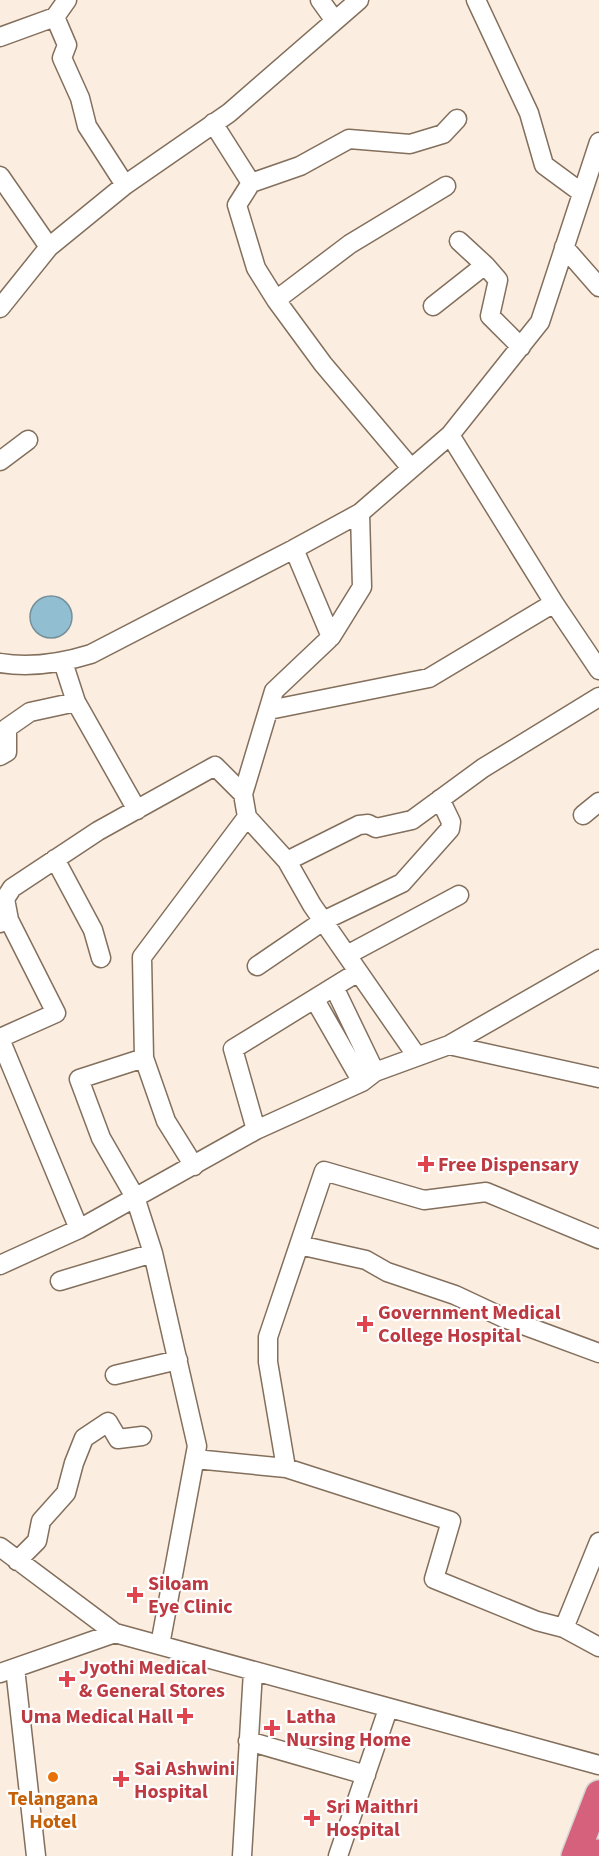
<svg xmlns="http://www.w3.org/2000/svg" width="599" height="1856" font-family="'Source Sans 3',sans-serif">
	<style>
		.water { fill: #92bed1; stroke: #74909b; stroke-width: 1.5 }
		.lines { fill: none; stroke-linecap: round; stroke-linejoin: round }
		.minor-casing { stroke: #836f5c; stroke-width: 21 }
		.highway-casing { stroke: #d5d4d2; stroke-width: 30 }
		.minor { stroke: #fff; stroke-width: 18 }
		.highway { stroke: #d6617d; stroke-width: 27 }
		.health-dot { fill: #e0444e; stroke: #fff; stroke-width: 2 }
		.food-dot { fill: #e8710a; stroke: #fff; stroke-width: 2 }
		.labels { text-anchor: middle; stroke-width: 4.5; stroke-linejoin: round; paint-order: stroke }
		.health-label { font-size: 20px; font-weight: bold; fill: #be3a42; stroke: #fff; text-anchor: start }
		.food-label { font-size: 20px; font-weight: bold; fill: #c56008; stroke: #fff }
	</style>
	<rect width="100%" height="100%" fill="#fbeee1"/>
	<path class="water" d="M30 617a21 21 0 1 1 42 0a21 21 0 1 1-42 0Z"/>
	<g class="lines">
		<defs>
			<path id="minor" d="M 320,0 L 335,21
				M 476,0 L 529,113 L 544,165 L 582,193
				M 55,17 L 67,45 L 62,58 L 80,98 L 87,126 L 125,185
				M 0,37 L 55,17 L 67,0
				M 213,123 L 251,183 L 237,205 L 256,268 L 276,300 L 323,364 L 411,468
				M 0,176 L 49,247
				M 251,183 L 300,166 L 349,139 L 410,144 L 443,134 L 457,119
				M 459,241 L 485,265
				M 564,247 L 599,287
				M 276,300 L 350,244 L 446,186
				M 433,306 L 485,265 L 498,280 L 490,316 L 521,347
				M 0,308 L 49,247 L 125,185 L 229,113 L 359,0
				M 450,435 L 554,603 L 599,670
				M 0,461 L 28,440
				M 294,549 L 360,513
				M 331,637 L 274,691 L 243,794 L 247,817 L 287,861 L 312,905 L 416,1055
				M 0,663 C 31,668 62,663 91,654 L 294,549 L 331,637 L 362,587 L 360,513 L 450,435 L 540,322 L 599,142
				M 76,702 L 137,810
				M 269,710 L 429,678 L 554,603
				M 0,756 L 7,752 L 7,728 L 30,712 L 76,702 L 63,662
				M 583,815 L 599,802
				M 55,859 L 93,930 L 101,958
				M 287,861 L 359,825 L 368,824 L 376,828 L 412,820 L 483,768 L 599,697
				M 9,920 L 5,899 L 12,888 L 98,831 L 215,766 L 243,794
				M 0,923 L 9,920 L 56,1013 L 0,1038
				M 347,955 L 459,895
				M 257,966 L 323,921 L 402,883 L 450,829 L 451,822 L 440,799
				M 334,987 L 375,1072
				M 315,1000 L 362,1082
				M 0,1039 L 79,1229
				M 449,1045 L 599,959
				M 144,1058 L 79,1079 L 101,1138 L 135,1197 L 153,1253 L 197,1446 L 160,1645
				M 256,1130 L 233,1049 L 358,972
				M 194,1166 L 166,1121 L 144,1058 L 142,957 L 247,817
				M 599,1239 L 486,1192 L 424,1200 L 324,1171 L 268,1337 L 268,1362 L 286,1468 L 451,1521 L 434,1579 L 537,1621 L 564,1628 L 599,1647
				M 299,1245 L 366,1260 L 387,1272 L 455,1295 L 504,1318 L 599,1353
				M 0,1265 L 79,1229 L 256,1130 L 362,1082 L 375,1072 L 449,1045 L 599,1078
				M 60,1281 L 153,1253
				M 115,1375 L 178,1360
				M 195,1459 L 286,1468
				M 0,1547 L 115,1633 L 599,1765
				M 17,1561 L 37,1541 L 41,1521 L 66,1493 L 74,1463 L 84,1438 L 108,1422 L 118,1439 L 142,1436
				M 564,1628 L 599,1542
				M 15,1668 L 36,1856
				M 0,1673 L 115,1633
				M 248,1741 L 366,1775
				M 242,1856 L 253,1671
				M 338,1856 L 388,1709"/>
			<path id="highway" d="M 575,1856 L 599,1794
				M 598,1856 L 599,1853"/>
		</defs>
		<use href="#minor" class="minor-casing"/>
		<use href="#highway" class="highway-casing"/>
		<use href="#minor" class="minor"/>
		<use href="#highway" class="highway"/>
	</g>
	<g class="health-dot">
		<path d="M423 1155h6v6h6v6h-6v6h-6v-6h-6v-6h6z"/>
		<path d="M362 1315h6v6h6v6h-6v6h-6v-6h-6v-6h6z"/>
		<path d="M132 1586h6v6h6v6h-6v6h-6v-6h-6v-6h6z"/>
		<path d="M64 1670h6v6h6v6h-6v6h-6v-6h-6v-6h6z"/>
		<path d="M182 1707h6v6h6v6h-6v6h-6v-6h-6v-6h6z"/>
		<path d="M269 1719h6v6h6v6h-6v6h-6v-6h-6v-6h6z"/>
		<path d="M118 1770h6v6h6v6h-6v6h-6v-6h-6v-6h6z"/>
		<path d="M309 1809h6v6h6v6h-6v6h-6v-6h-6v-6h6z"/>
	</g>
	<circle class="food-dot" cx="53" cy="1777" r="6"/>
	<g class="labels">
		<g class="health-label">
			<text x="438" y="1171">Free Dispensary</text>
			<text x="378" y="1319">Government Medical<tspan x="378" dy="23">College Hospital</tspan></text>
			<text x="148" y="1590">Siloam<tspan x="148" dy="23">Eye Clinic</tspan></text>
			<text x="79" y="1674">Jyothi Medical<tspan x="79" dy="23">&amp; General Stores</tspan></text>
			<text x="173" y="1723" text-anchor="end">Uma Medical Hall</text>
			<text x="286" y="1723">Latha<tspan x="286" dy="23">Nursing Home</tspan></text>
			<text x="134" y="1775">Sai Ashwini<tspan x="134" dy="23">Hospital</tspan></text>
			<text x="326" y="1813">Sri Maithri<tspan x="326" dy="23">Hospital</tspan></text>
		</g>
		<g class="food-label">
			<text x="53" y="1805">Telangana<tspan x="53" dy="23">Hotel</tspan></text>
		</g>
	</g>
</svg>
